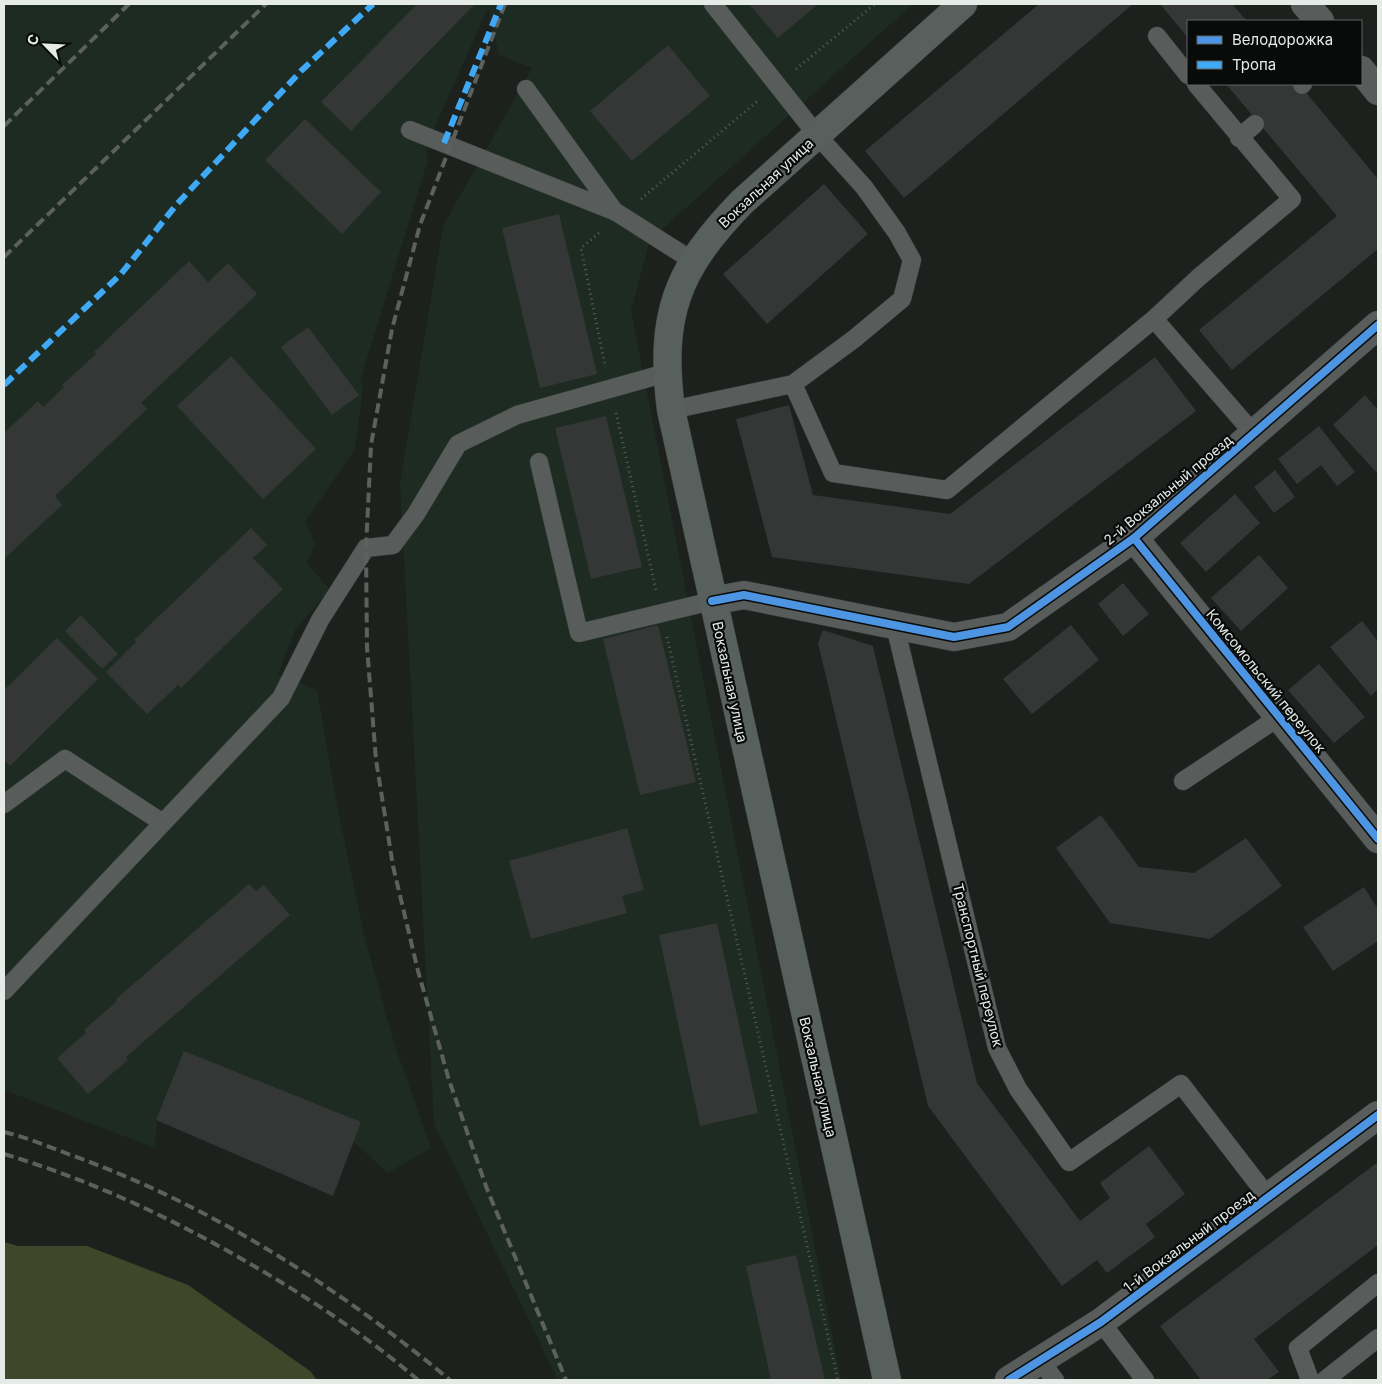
<svg xmlns="http://www.w3.org/2000/svg" width="1382" height="1384" font-family="Inter,sans-serif">
	<style>
		.built { fill: #1d2b23 }
		.green { fill: #3f472a }
		.building { fill: #343735 }
		.lines { fill: none; stroke-linecap: round; stroke-linejoin: round }
		.service-casing { stroke: #363b38; stroke-width: 19 }
		.minor-casing { stroke: #363b38; stroke-width: 29 }
		.secondary-casing { stroke: #363b38; stroke-width: 29 }
		.path { stroke: #595d5b; stroke-width: 3; stroke-dasharray: 1 4; stroke-linecap: butt }
		.service { stroke: #585c5a; stroke-width: 18 }
		.minor { stroke: #585c5a; stroke-width: 28 }
		.secondary { stroke: #58605d; stroke-width: 28 }
		.rail { stroke: #5d615e; stroke-width: 4; stroke-dasharray: 10 5; stroke-linecap: butt }
		.quiet { stroke: #3fa9f5; stroke-width: 6; stroke-dasharray: 12 6; stroke-linecap: butt }
		.cycleway-casing { stroke: #080b09; stroke-width: 11 }
		.cycleway { stroke: #4d94e3; stroke-width: 8 }
		.labels { text-anchor: middle; stroke-width: 4.5; stroke-linejoin: round; paint-order: stroke }
		.street-label { font-size: 14px; fill: #e5ebe7; stroke: #080b09 }
	</style>
	<rect width="100%" height="100%" fill="#1c211e"/>
	<path class="built" d="M 4,4 L 913,4 L 650,240 L 631,311 L 841,1380 L 558,1380 L 434,1124 L 400,483 L 443,226 L 532,68 L 499,55 L 488,8 L 437,122 L 426,152 L 428,160 L 360,381 L 363,388 L 355,449 L 305,522 L 315,544 L 307,563 L 330,590 L 296,628 L 278,674 L 317,690 L 338,811 L 365,938 L 394,1043 L 431,1148 L 388,1173 L 353,1141 L 333,1196 L 157,1120 L 155,1148 L 4,1090 Z"/>
	<path class="green" d="M 4,1242 L 18,1246 L 87,1246 L 188,1285 L 310,1371 L 317,1380 L 4,1380 Z"/>
	<path class="building" d="M 417,4 L 475,4 L 351,131 L 321,102 Z
		M 749,4 L 818,4 L 778,38 Z
		M 1039,4 L 1133,4 L 904,198 L 865,151 Z
		M 1160,4 L 1232,4 L 1247,21 L 1188,21 L 1188,38 Z
		M 668,45 L 710,96 L 632,161 L 590,111 Z
		M 1226,84 L 1299,84 L 1378,179 L 1378,249 L 1232,370 L 1199,330 L 1337,216 Z
		M 305,119 L 381,192 L 342,234 L 265,160 Z
		M 824,184 L 868,234 L 767,324 L 723,274 Z
		M 559,214 L 597,374 L 540,388 L 502,228 Z
		M 189,261 L 208,282 L 228,263 L 257,294 L 141,403 L 147,409 L 55,496 L 62,505 L 4,559 L 4,433 L 38,401 L 43,407 L 64,387 L 62,385 L 96,354 L 94,352 Z
		M 308,327 L 359,395 L 332,415 L 281,347 Z
		M 231,356 L 316,449 L 263,499 L 177,406 Z
		M 1155,357 L 1196,411 L 969,584 L 772,557 L 736,419 L 789,405 L 813,495 L 950,514 Z
		M 1365,395 L 1378,410 L 1378,474 L 1333,425 Z
		M 606,416 L 642,567 L 591,579 L 555,428 Z
		M 1319,426 L 1355,472 L 1337,486 L 1321,465 L 1297,484 L 1278,459 Z
		M 1275,470 L 1295,497 L 1274,513 L 1254,487 Z
		M 1235,494 L 1260,523 L 1206,572 L 1180,543 Z
		M 251,528 L 267,545 L 253,558 L 283,589 L 181,688 L 178,685 L 147,714 L 106,672 L 136,642 L 134,640 Z
		M 1259,555 L 1288,588 L 1241,631 L 1211,598 Z
		M 1123,583 L 1149,614 L 1123,636 L 1098,604 Z
		M 81,615 L 118,654 L 102,669 L 65,631 Z
		M 1362,621 L 1378,641 L 1378,689 L 1371,696 L 1330,647 Z
		M 658,625 L 696,782 L 640,795 L 603,639 Z
		M 1071,625 L 1099,660 L 1032,714 L 1003,679 Z
		M 823,630 L 873,646 L 977,1083 L 1080,1221 L 1110,1198 L 1100,1183 L 1149,1146 L 1185,1194 L 1146,1224 L 1155,1237 L 1107,1273 L 1097,1260 L 1062,1286 L 928,1106 L 818,643 Z
		M 57,638 L 98,679 L 10,766 L 4,760 L 4,690 Z
		M 1319,664 L 1365,717 L 1334,743 L 1288,690 Z
		M 1101,815 L 1139,867 L 1194,873 L 1246,838 L 1282,886 L 1210,939 L 1110,923 L 1056,848 Z
		M 627,828 L 644,890 L 622,896 L 627,913 L 531,939 L 509,861 Z
		M 249,884 L 256,891 L 264,885 L 290,915 L 126,1057 L 128,1060 L 88,1094 L 57,1058 L 86,1033 L 84,1030 L 117,1001 L 116,999 Z
		M 1364,887 L 1378,909 L 1378,941 L 1333,971 L 1303,927 Z
		M 717,923 L 758,1113 L 700,1126 L 659,935 Z
		M 184,1051 L 361,1122 L 333,1196 L 156,1120 Z
		M 1378,1162 L 1378,1245 L 1254,1339 L 1279,1372 L 1267,1380 L 1201,1380 L 1160,1326 Z
		M 796,1255 L 825,1380 L 771,1380 L 746,1266 Z"/>
	<g class="lines">
		<defs>
			<path id="service" d="M 1157,36 L 1188,75
				M 1302,85 L 1303,84
				M 526,89 L 615,212
				M 410,130 L 616,212 L 693,261
				M 1239,138 L 1255,124
				M 1154,319 L 1198,278 L 1292,199 L 1196,84
				M 793,384 L 833,473 L 947,490 L 1154,319 L 1254,434
				M 671,410 L 793,384 L 854,339 L 902,299 L 912,260 L 897,233 L 864,187 L 817,135 L 713,4
				M 539,462 L 579,633 L 712,601
				M 895,626 L 997,1048 L 1018,1089 L 1069,1162 L 1181,1084 L 1268,1197
				M 1183,781 L 1279,717
				M 4,804 L 65,759 L 163,823
				M 4,991 L 281,698 L 320,620 L 366,548 L 393,545 L 416,514 L 458,444 L 517,415 L 666,373
				M 1101,1322 L 1145,1380
				M 1041,1362 L 1055,1380
				M 1310,1380 L 1298,1348 L 1378,1283
				M 1325,1380 L 1378,1338"/>
			<path id="minor" d="M 1305,4 L 1320,21
				M 1361,70 L 1378,91
				M 1134,538 L 1378,839
				M 712,601 L 744,595 L 954,637 L 1008,627 L 1134,538 L 1378,325
				M 1009,1380 L 1101,1322 L 1378,1115"/>
			<path id="secondary" d="M 887,1380 L 671,410 C 659,315 676,270 742,202 L 963,4"/>
		</defs>
		<use href="#service" class="service-casing"/>
		<use href="#minor" class="minor-casing"/>
		<use href="#secondary" class="secondary-casing"/>
		<path class="path" d="M 796,69 L 875,4
			M 641,199 L 759,100
			M 599,233 L 581,248 L 605,365
			M 616,413 L 656,590
			M 667,637 L 838,1380"/>
		<use href="#service" class="service"/>
		<use href="#minor" class="minor"/>
		<use href="#secondary" class="secondary"/>
		<path class="rail" d="M 505,4 L 420,225 L 392,329 L 371,445 L 366,548 L 367,647 L 376,760 L 393,866 L 418,971 L 449,1080 L 487,1189 L 566,1380
			M 4,126 L 129,4
			M 4,257 L 266,4
			M 4,1132 C 26,1137 47,1146 68,1154 C 209,1204 335,1285 450,1380
			M 4,1154 C 94,1181 178,1221 259,1269 C 315,1302 369,1338 418,1380"/>
		<path class="quiet" d="M 444,143 L 501,4
			M 4,385 L 121,274 L 177,204 L 301,71 L 373,4"/>
		<defs>
			<path id="cycleway" d="M 1134,538 L 1378,839
				M 712,601 L 744,595 L 954,637 L 1008,627 L 1134,538 L 1378,325
				M 1009,1380 L 1101,1322 L 1378,1115"/>
		</defs>
		<use href="#cycleway" class="cycleway-casing"/>
		<use href="#cycleway" class="cycleway"/>
	</g>
	<g class="labels">
		<g class="street-label">
			<text transform="translate(766 183) rotate(-43)" y="5">Вокзальная улица</text>
			<text transform="translate(1168 490) rotate(-40)" y="5">2-й Вокзальный проезд</text>
			<text transform="translate(1266 681) rotate(51)" y="5">Комсомольский переулок</text>
			<text transform="translate(730 682) rotate(78)" y="5">Вокзальная улица</text>
			<text transform="translate(978 965) rotate(76)" y="5">Транспортный переулок</text>
			<text transform="translate(818 1077) rotate(77)" y="5">Вокзальная улица</text>
			<text transform="translate(1189 1241) rotate(-37)" y="5">1-й Вокзальный проезд</text>
		</g>
	</g>
	<rect width="1382" height="1384" fill="none" stroke="#e5ebe7" stroke-width="10"/>
	<rect x="1187" y="20" width="175" height="65" fill="#080b09" stroke="#606562"/>
	<rect x="1197" y="36" width="25" height="8" fill="#4d94e3" stroke="#606562"/>
	<text x="1232" y="45" font-size="15" fill="#e5ebe7">Велодорожка</text>
	<rect x="1197" y="61" width="25" height="8" fill="#3fa9f5" stroke="#606562"/>
	<text x="1232" y="70" font-size="15" fill="#e5ebe7">Тропа</text>
	<g transform="translate(45 45) rotate(294)" stroke="#080b09" stroke-width="4" paint-order="stroke">
	<path d="M0-4L9 19L0 12L-9 19Z" fill="#e5ebe7"/>
	<text y="-8" font-size="14" font-weight="bold" text-anchor="middle" fill="#e5ebe7">С</text>
	</g>
</svg>
